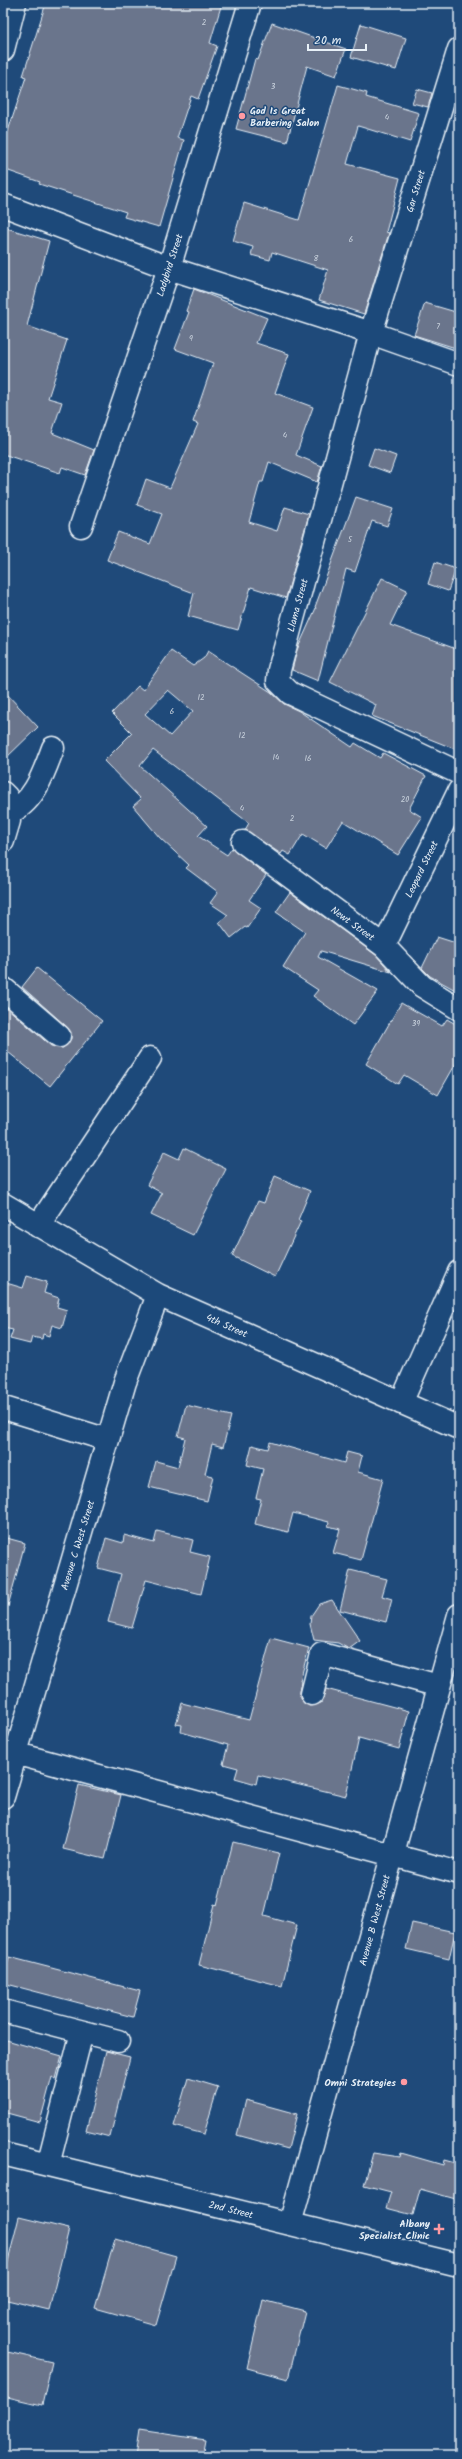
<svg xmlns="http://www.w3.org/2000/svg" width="462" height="2459" font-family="Kalam,sans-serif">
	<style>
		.building { fill: #6b748c; stroke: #e8f1f8; fill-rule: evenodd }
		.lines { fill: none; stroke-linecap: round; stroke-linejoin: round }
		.minor-casing { stroke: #e8f1f8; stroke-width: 25 }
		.minor { stroke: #1f4a7a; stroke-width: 22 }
		.poi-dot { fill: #ff9aa2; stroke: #1f4a7a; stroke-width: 1.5 }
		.labels { text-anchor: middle; stroke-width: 3; stroke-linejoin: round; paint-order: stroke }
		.number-label { font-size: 8px; fill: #c9d2dd }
		.poi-label { font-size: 10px; font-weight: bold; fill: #e8f1f8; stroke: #1f4a7a; text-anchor: end }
		.street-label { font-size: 10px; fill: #e8f1f8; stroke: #1f4a7a }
	</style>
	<rect width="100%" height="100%" fill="#1f4a7a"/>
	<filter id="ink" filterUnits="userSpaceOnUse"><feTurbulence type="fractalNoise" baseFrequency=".025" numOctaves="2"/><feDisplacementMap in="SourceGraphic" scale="8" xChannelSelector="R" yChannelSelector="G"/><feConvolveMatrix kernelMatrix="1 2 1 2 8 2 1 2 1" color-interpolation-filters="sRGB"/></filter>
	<g filter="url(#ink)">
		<path class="building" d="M 46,3 L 222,3 L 210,43 L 217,46 L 198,99 L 191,96 L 177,138 L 184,140 L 159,227 L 124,217 L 126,212 L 39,184 L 40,182 L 3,169 L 3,146 L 26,77 L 23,76 Z
			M 272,23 L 346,49 L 336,76 L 307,66 L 287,142 L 236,129 L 255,59 L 258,60 Z
			M 361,24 L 406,38 L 396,70 L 351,57 Z
			M 338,85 L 367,93 L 366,97 L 419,113 L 410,142 L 358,126 L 347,164 L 400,178 L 386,232 L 389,233 L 364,314 L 319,300 L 328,270 L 272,252 L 270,260 L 251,255 L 253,247 L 233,241 L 244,203 L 299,220 Z
			M 417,89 L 432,93 L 428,107 L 412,103 Z
			M 3,227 L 49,241 L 27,326 L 67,340 L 48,398 L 62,402 L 52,433 L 94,450 L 85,475 L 62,467 L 60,473 L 3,454 Z
			M 194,289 L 267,318 L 256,343 L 289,354 L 275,393 L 313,407 L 296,455 L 322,466 L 317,482 L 269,462 L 263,482 L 260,482 L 249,522 L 277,531 L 285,507 L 309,514 L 286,598 L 251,587 L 238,630 L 188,616 L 194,593 L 107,560 L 118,532 L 150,544 L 162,514 L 137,505 L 146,479 L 170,488 L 198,424 L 193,422 L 213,363 L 175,349 L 189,312 L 186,311 Z
			M 425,303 L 459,313 L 459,349 L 414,335 Z
			M 374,448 L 396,456 L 390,473 L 368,465 Z
			M 356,497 L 393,509 L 387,526 L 372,521 L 355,572 L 346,569 L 318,681 L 292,670 L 297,650 L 316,608 L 315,607 Z
			M 435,562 L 456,569 L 448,591 L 428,584 Z
			M 382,578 L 407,590 L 390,625 L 459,650 L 459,740 L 455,749 L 372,716 L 376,705 L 330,682 Z
			M 171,651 L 193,666 L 204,658 L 208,651 L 271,692 L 284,704 L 299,711 L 352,747 L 355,743 L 380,758 L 383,753 L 426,776 L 409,809 L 422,817 L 398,855 L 343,821 L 326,848 L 303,834 L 290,855 L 283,851 L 281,854 L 245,830 L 249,823 L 153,750 L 140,766 L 207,826 L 198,836 L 227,855 L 232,848 L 266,875 L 249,900 L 261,908 L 247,928 L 245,927 L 231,938 L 219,922 L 228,915 L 210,903 L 218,892 L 186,868 L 189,865 L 160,838 L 133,806 L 141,799 L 104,761 L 132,733 L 112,713 L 138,686 L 143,690 ZM 168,690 L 193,711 L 170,736 L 145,714 Z
			M 3,690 L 38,727 L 3,761 Z
			M 290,892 L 376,955 L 391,972 L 321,951 L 318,957 L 378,991 L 353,1025 L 313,996 L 318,990 L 283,967 L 305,932 L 276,912 Z
			M 437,937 L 459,944 L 459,992 L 430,976 L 422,968 Z
			M 37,968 L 102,1021 L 50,1086 L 3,1048 L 3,1012 L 6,1007 L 51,1046 L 63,1048 L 71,1039 L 71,1032 L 67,1027 L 22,987 Z
			M 401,1003 L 442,1026 L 447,1019 L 459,1026 L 459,1058 L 438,1095 L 404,1075 L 398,1084 L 366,1064 Z
			M 184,1148 L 226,1169 L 193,1235 L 151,1215 L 162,1193 L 147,1185 L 164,1152 L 179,1159 Z
			M 275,1176 L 310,1191 L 298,1220 L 301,1221 L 275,1277 L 232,1256 L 258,1201 L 264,1203 Z
			M 27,1276 L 47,1282 L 44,1293 L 59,1298 L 57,1307 L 67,1310 L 62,1328 L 52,1325 L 49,1336 L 43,1334 L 42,1339 L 32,1337 L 30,1344 L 10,1339 L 13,1330 L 3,1328 L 3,1282 L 23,1288 Z
			M 186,1405 L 231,1416 L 223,1447 L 212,1444 L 205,1474 L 213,1476 L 207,1501 L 149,1487 L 156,1461 L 178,1467 L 185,1438 L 178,1436 Z
			M 270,1442 L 344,1463 L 347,1452 L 362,1456 L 358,1472 L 383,1479 L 361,1560 L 333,1553 L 340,1529 L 328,1526 L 329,1522 L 293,1513 L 288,1532 L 255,1524 L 261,1499 L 256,1498 L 263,1469 L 247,1465 L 252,1445 L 268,1449 Z
			M 157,1531 L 193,1540 L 190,1552 L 210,1557 L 201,1594 L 146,1580 L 132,1628 L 108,1622 L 121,1574 L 98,1568 L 106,1538 L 123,1543 L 124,1535 L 154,1543 Z
			M 3,1537 L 25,1543 L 8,1606 L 3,1605 Z
			M 350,1570 L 387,1579 L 382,1596 L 392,1599 L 386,1622 L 340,1610 Z
			M 332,1600 L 360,1641 L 349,1649 L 338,1643 L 314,1640 L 310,1624 L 311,1616 L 319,1604 Z
			M 271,1638 L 309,1648 L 300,1681 L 302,1682 L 300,1691 L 300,1698 L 309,1706 L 321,1703 L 326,1689 L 409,1711 L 399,1749 L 359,1738 L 346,1796 L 258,1775 L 256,1784 L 235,1778 L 238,1768 L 223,1764 L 228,1745 L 181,1732 L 182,1725 L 176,1724 L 182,1703 L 249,1720 Z
			M 79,1785 L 121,1795 L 105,1859 L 63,1849 Z
			M 233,1842 L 279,1853 L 264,1916 L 297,1925 L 282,1986 L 199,1965 L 214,1904 L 217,1905 Z
			M 412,1923 L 455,1932 L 449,1959 L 406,1949 Z
			M 9,1957 L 140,1991 L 133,2017 L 3,1983 Z
			M 3,2039 L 62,2056 L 56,2079 L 52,2077 L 40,2122 L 3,2112 Z
			M 106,2051 L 130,2057 L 110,2137 L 86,2131 Z
			M 188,2078 L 218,2087 L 204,2134 L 174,2126 Z
			M 246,2100 L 297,2114 L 288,2149 L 237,2135 Z
			M 373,2153 L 400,2157 L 401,2153 L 443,2165 L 444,2160 L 459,2164 L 459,2200 L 420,2189 L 413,2215 L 386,2208 L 391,2192 L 364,2185 Z
			M 19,2217 L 69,2229 L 49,2310 L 3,2299 L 3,2282 Z
			M 115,2239 L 176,2256 L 156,2325 L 95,2308 Z
			M 263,2300 L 305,2311 L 288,2379 L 247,2368 Z
			M 3,2351 L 52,2362 L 42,2405 L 3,2396 Z
			M 139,2430 L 206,2440 L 203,2456 L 135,2456 Z"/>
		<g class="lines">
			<defs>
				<path id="minor" d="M 459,49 L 371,333 L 279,670 L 278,681 L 290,693 L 459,773
					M 3,50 L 15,3
					M 3,205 L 169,268 L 371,333 L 459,364
					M 81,526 L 169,268 L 250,3
					M 3,793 L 7,797 L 9,821 L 3,841
					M 8,813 C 34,804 44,772 53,748
					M 243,842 L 384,946 L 422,986 L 459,1009
					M 384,946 L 459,791
					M 3,988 L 59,1036
					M 3,1204 L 158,1295 L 459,1428
					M 38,1226 L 150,1058
					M 401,1403 L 459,1272
					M 4,1408 L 108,1440
					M 312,1694 L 322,1654 L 439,1686
					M 3,1750 L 459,1873
					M 3,1797 L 125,1382 L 158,1295
					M 3,2011 L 118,2041
					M 3,2154 L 459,2265
					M 48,2165 L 82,2032
					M 290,2224 L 459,1615"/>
			</defs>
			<use href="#minor" class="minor-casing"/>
			<use href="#minor" class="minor"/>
		</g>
	</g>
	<g class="poi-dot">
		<circle cx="242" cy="116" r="4"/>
		<circle cx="404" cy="2082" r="4"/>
		<path d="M437 2223h4v4h4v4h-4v4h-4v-4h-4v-4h4z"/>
	</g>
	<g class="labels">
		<g class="number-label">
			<text x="204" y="25">2</text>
			<text x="273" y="89">3</text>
			<text x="387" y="120">4</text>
			<text x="351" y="242">6</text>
			<text x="316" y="261">8</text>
			<text x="438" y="329">7</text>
			<text x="191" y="341">9</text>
			<text x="285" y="438">4</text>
			<text x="350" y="542">5</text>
			<text x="201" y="700">12</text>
			<text x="172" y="714">6</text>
			<text x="242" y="738">12</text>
			<text x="276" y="760">14</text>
			<text x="308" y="761">16</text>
			<text x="405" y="802">20</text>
			<text x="242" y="811">4</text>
			<text x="292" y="821">2</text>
			<text x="416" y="1026">39</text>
		</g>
		<g class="poi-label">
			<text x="250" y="114" text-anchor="start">God Is Great<tspan x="250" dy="12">Barbering Salon</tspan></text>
			<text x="396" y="2086">Omni Strategies</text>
			<text x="430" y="2227">Albany<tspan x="430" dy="12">Specialist Clinic</tspan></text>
		</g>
		<g class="street-label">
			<text transform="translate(415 191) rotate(-73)" y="4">Gar Street</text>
			<text transform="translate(169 265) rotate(-72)" y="4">Ladybird Street</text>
			<text transform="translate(297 605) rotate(-75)" y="4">Llama Street</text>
			<text transform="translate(421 869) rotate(-64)" y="4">Leopard Street</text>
			<text transform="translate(353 923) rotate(36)" y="4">Newt Street</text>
			<text transform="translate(227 1325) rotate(24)" y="4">4th Street</text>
			<text transform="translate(77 1545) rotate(-73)" y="4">Avenue C West Street</text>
			<text transform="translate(374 1920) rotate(-75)" y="4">Avenue B West Street</text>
			<text transform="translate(231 2209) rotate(14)" y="4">2nd Street</text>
		</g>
	</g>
	<rect width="462" height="2459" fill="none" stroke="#1f4a7a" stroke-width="16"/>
	<rect x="8" y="8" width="446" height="2443" fill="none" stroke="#e8f1f8" stroke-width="1.5" filter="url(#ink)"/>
	<path d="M308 44v6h58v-6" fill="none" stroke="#e8f1f8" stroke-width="2"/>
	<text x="314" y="44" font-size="12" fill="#e8f1f8" stroke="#1f4a7a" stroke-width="3" paint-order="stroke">20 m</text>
</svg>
